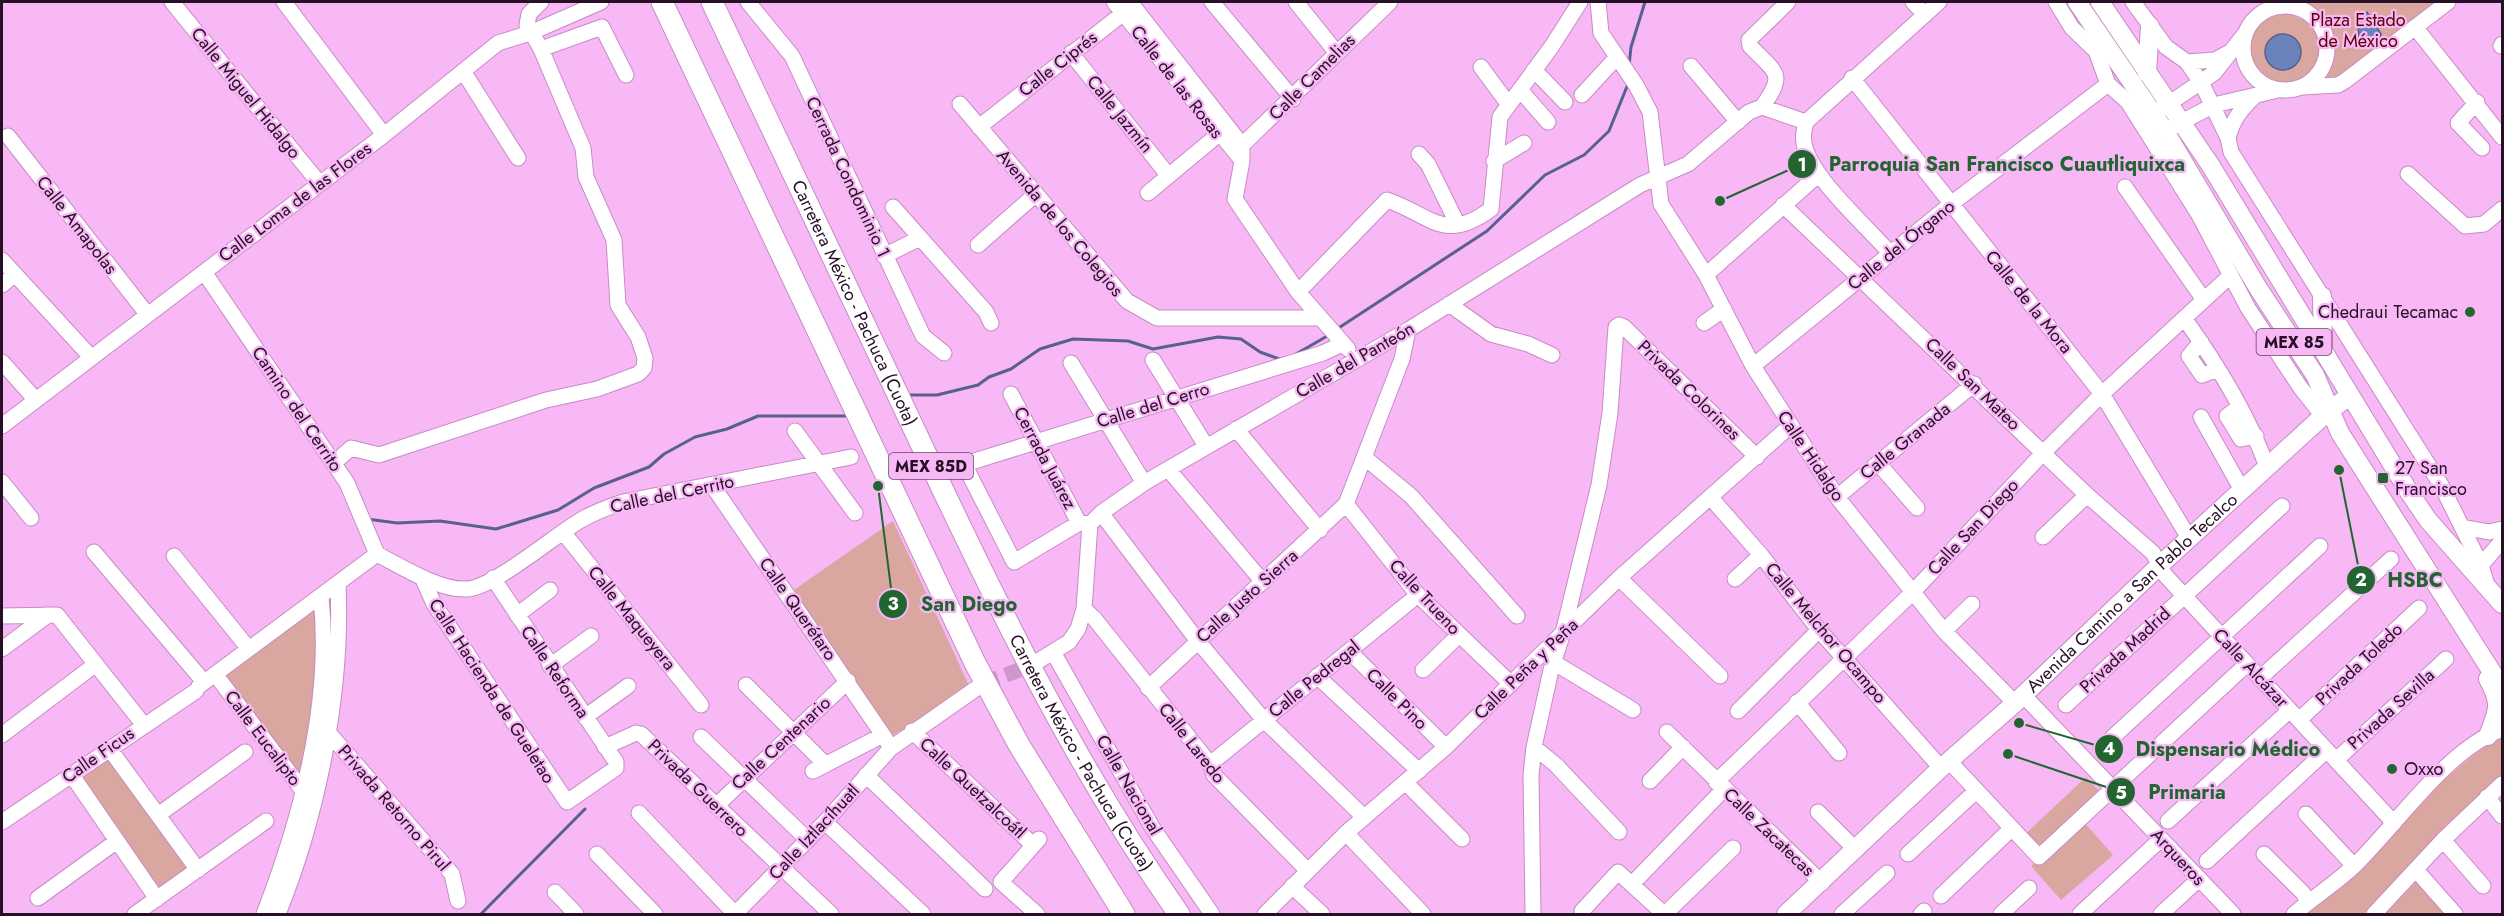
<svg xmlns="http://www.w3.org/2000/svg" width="2504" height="916" font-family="Jost,sans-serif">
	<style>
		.green { fill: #d9a79f }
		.water { fill: #6c82bb; stroke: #57608e; stroke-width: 1.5 }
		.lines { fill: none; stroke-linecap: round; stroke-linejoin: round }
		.stream { stroke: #57608e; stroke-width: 3 }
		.minor-tunnel { stroke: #cd96cc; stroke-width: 15; stroke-dasharray: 15 8; stroke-linecap: butt }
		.minor-casing { stroke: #c68bc5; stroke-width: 17 }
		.major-casing { stroke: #c68bc5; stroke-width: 20 }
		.highway-casing { stroke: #c68bc5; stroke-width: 23 }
		.minor { stroke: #fff; stroke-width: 15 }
		.major { stroke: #fff; stroke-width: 18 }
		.highway { stroke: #fff; stroke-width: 21 }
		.poi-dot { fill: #226530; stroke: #f7b8f5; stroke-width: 2 }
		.labels { text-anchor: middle; stroke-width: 4.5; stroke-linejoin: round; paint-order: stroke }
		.shield { fill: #f7b8f5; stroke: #654264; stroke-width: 1.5 }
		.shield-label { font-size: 16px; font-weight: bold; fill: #271026 }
		.park-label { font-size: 18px; fill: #5b0002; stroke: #f7b8f5 }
		.street-label { font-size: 18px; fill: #271026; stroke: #f7b8f5 }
		.poi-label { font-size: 18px; fill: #271026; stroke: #f7b8f5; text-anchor: start }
		.leader { fill: none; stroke: #226530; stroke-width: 2 }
		.callout-dot { fill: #226530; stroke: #f7b8f5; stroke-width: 2 }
		.mark-label { font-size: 18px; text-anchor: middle; font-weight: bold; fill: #fff }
		.callout-label { font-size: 20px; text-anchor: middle; font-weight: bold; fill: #226530; stroke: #f7b8f5; stroke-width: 4.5; stroke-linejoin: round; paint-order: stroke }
	</style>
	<rect width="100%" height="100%" fill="#f7b8f5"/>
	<path class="green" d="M 2292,2 L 2436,2 L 2359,65 L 2325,82 C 2335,55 2332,44 2325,17 Z
		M2246 51a37 37 0 1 1 74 0a37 37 0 1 1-74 0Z
		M 893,521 L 971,690 L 886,739 L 791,592 Z
		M 344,580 L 330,622 L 303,791 L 218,677 Z
		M 2502,731 L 2502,775 L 2449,822 L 2415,862 L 2363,914 L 2307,914 L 2354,877 L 2440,783 Z
		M 111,752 L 197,869 L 156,898 L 73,778 Z
		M 2086,777 L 2101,793 L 2037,853 L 2022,837 Z
		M 2083,821 L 2113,855 L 2061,900 L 2031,866 Z
		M 2418,880 L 2447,914 L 2384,914 Z"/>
	<path class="water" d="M 2367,12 L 2381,34 L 2380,40 L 2359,45 L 2358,18 Z
		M2265 52a18 18 0 1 1 36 0a18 18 0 1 1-36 0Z"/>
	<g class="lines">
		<path class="stream" d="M 1629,66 L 1631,47 L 1645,2
			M 1337,329 L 1487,231 L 1545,175 L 1584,155 L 1609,131 L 1628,84
			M 1296,354 L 1329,335
			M 908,395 L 937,395 L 978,385 L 989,377 L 1011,369 L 1040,349 L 1073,339 L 1128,341 L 1153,349 L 1218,337 L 1241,339 L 1260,352 L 1282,360
			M 367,519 L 397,523 L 440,521 L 496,529 L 558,510 L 594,488 L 649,467 L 664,454 L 695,437 L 727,429 L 758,416 L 846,416
			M 481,914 L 585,809"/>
		<path class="minor-tunnel" d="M 984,683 L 1030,666"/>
		<defs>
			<path id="minor" d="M 172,2 L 320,184
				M 284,2 L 384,135
				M 748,2 L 792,56 L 923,336 L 944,353
				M 1114,2 L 1240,158
				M 1130,2 L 1242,145 L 1242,161 L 1235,199 L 1298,292 L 1348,349
				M 1212,2 L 1293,99
				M 1296,2 L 1336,52
				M 1598,2 L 1601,33 L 1636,85 L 1650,112 L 1661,204 L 1706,275 L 1753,366 L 1837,497 L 1944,631 L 2015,703
				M 1913,2 L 1925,15
				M 2056,2 L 2072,28 L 2096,51 L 2108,84 L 2128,102 L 2199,215 L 2248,308 L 2300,387 L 2323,416
				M 2133,2 L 2166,47 L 2187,62 L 2202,84 L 2228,138 L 2231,152 L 2441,485 L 2481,565 L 2486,582
				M2243 48a42 42 0 1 1 84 0a42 42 0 1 1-84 0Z
				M 2415,27 L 2502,137
				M 2501,46 L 2502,44
				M 541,49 L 602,27 L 626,75
				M 1071,53 L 1168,175
				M 2187,62 L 2215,60 L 2228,53
				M 1691,66 L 1738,122
				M 1481,67 L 1509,105
				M 1534,70 L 1565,102
				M 463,71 L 518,158
				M 1852,78 L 2102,394 L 2189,538
				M 2303,87 L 2338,85 L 2345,81 L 2448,2
				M 1520,90 L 1548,122
				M 1582,95 L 1616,58
				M 2477,102 L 2458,123 L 2482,148
				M 960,104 L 1127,301 L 1157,318 L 1319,318
				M 1762,107 C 1786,73 1777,74 1750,46 L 1749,40 L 1788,2
				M 1762,107 L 1806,122
				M 2161,109 L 2214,73 L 2244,35
				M 1806,122 L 1939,2
				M 1806,122 C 1803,133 1802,142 1807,153 C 1819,184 1867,227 1890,253
				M 979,127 L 1131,7
				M 2172,127 L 2214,105 L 2278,90
				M 8,136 L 147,314
				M 2228,138 C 2233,119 2241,109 2255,96
				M 1235,152 L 1390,2
				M 1419,154 L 1428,164 L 1458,225
				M 1494,161 L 1524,143
				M 2408,174 L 2465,226 L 2484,224 L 2502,209
				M 2125,187 L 2204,300
				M 1148,193 L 1219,134
				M 1783,205 L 2087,495 L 2153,553 L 2165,575 L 2394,823
				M 893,207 L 986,312 L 991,323
				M 978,245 L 1036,194
				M 884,256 L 920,238
				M 2,260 L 90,356
				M 204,272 L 347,483 L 377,554
				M 1706,275 L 1819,174
				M 2,285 L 15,274
				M 1298,292 L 1387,200 C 1431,215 1444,244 1491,209 L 1500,117 L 1552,46 L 1580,2
				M 1449,304 L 1491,334 L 1528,344 L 1552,355
				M 2184,318 C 2217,364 2248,414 2267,467
				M 1704,323 L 1724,309
				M 2201,342 L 2189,356 L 2202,375 L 2218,369
				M 1153,360 L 1206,446
				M 2,362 L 35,399
				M 1071,363 L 1144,483
				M 1753,366 L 1951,204 L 2108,84
				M 1011,394 L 1079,523
				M 2239,407 L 2227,416 L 2241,439 L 2256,436
				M 2201,417 L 2242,490
				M 2,426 L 384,135 L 498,43 L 530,33 L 601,2
				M 1236,429 L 1320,530
				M 795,431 L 855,513
				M 1364,457 L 1411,496 L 1517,616
				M 334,463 L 351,448 L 379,455 L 546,400 L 597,389 L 638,374 L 644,368 L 645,358 L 638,337 L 618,305 L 614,240 L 586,177 L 583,148 L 541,49 L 527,25 L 529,14 L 541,2
				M 1878,463 L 1917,508
				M 1168,469 L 1263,582
				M 2,482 L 31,518
				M 712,485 L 883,735
				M 1837,497 L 1974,384
				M 1711,498 L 1761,555 L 1819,630 L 1941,768
				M 1346,504 L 1418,595 L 1511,684
				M 1101,513 L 1197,640 L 1263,719 L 1364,817
				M 1090,524 L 1079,523 L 1014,562 L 965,466 L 968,463 L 1323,353 L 1342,344
				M 2462,527 L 2489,532 L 2502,529
				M 563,532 L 701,705
				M 2043,537 L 2087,495
				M 94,552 L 204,682
				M 377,554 C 400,566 440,591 467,589 C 493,588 555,535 581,520 C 594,512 609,507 623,502 L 851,457
				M 174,556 L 249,649
				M 2481,565 L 2502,541
				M 422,577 L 434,604 L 567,802 L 616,768 L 616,762 L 493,578
				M 1619,578 L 1720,676
				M 1735,579 L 1761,555
				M 1084,609 L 1094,618 L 1210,764 L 1214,775 L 1308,871
				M 517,615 L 550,590
				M 2,616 L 57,615 L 143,724
				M 1944,631 L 1972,604
				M 2,649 L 48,615
				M 1349,651 L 1446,747
				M 1053,652 L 1152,827 L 1212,914
				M 1553,662 L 1633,710
				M 550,666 L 591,636
				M 1030,666 L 1069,642 L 1078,629 L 1084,609 L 1090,524 L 1101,513 L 1144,483 L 1408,330 L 1640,185 L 1688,164 L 1749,112 L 1762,107
				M 1423,670 L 1459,635
				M 215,674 L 303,791 L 309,793
				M 1317,676 L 1419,771
				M 2260,678 L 2391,559
				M 746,685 L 825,764
				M 199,686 L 377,554
				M 1148,688 L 1346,504 L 1402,359 L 1408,330
				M 2023,695 L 2233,914
				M 1797,702 L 1839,753
				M 2066,705 L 2282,506
				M 1738,711 L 1819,630
				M 585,717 L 628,686
				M 2299,720 L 2419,608
				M 321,728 L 327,731 L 452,874 L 458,901
				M 912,731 L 1033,845
				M 1667,732 L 1822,883
				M 2,735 L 96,664
				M 701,737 L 808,840
				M 605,747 L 636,733 L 641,734 L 831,914
				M 1534,747 L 1556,765 L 1619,832
				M 109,748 L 198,870
				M 2101,748 L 2320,546
				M 2336,760 L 2446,659
				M 1949,761 L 2039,857 L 2247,664
				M 1210,764 L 1418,595
				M 813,771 L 883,735 L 888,743
				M 71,774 L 157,899
				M 866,775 L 985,889
				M 1650,781 L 1683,747
				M 1405,782 L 1462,839
				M 1716,782 L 1912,593 L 2043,453 L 2102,394 L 2231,275
				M 2487,797 L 2502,816
				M 716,806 L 848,681
				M 1818,812 L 1856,850
				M 639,813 L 735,914
				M 2306,814 L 2354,866
				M 158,815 L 245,752
				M 2168,821 L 2290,710
				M 2,822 L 196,691
				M 825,822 L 923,914
				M 1346,833 L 1423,914
				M 2443,840 L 2483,886
				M 597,854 L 655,914
				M 1908,854 L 1976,791
				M 2264,854 L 2303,893 L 2308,903
				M 2207,861 L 2327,750
				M 2416,870 L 2455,914
				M 1632,884 L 1725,788
				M 1292,886 L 1322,914
				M 555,892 L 576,914
				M 1941,896 L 2011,829
				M 38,898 L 117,841
				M 1582,911 L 1618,872 L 1664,914
				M 135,914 L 266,821
				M 264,914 C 301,818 332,701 321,597
				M 278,914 C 318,815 343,692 338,584
				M 735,914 L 825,822 L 891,748 L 984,683
				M 1037,914 L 1001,882 L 1039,839
				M 1265,914 L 1346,833 L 1446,747 L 1619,578 L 1790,426
				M 1533,914 L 1531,775 L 1534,747 L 1551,670 L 1563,633 L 1599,485 L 1610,413 L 1616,327 L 1619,325 L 1624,327 L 1757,457
				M 1665,914 L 1733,848
				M 1842,914 L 1887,873
				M 1921,914 L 1924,911
				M 2001,914 L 2029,888
				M 2080,914 L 2161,839
				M 2161,914 L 2199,879
				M 2294,914 C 2314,897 2336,883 2355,865 C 2398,823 2446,750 2502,729
				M 2374,914 L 2443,840 L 2502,784"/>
			<g id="major">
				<path d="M 2077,2 L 2165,131 L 2258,288 L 2315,375 L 2340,433 L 2502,688"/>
				<path d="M 2100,2 L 2211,166 L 2409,492 L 2428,520 L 2502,604"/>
				<path d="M 2147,73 L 2150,26"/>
				<path d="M 2322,296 L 2323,345"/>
				<path d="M 2488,679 C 2502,704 2498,710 2488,736"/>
				<path id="s1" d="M 1786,914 L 1941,768 L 2015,703 L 2160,565 L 2323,416 L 2349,396"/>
			</g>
			<g id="highway">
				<path d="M 662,2 L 975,663 L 1019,745 L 1124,914"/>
				<path id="s2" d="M 712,2 C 780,145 847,288 915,431 C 993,597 1073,764 1179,914"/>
			</g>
		</defs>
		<use href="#minor" class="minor-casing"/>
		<use href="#major" class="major-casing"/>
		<use href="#highway" class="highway-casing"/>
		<use href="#minor" class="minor"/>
		<use href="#major" class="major"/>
		<use href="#highway" class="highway"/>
	</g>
	<g class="poi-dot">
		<circle cx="2470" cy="312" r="6"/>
		<rect x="2377" y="472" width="12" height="12" rx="3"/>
		<circle cx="2392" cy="769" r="6"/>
	</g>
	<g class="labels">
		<g class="shield">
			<rect x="2256.5" y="329" width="75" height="26" rx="4.5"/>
			<rect x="889" y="453" width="84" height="26" rx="4.5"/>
		</g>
		<g class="shield-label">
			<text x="2294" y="348">MEX 85</text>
			<text x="931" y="472">MEX 85D</text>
		</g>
		<g class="park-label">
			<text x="2358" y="26">Plaza Estado<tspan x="2358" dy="21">de México</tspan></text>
		</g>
		<g class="street-label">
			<text transform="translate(1058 64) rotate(-38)" y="6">Calle Ciprés</text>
			<text transform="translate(1312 77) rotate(-45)" y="6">Calle Camelias</text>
			<text transform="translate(1177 82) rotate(52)" y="6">Calle de las Rosas</text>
			<text transform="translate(246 93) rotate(51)" y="6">Calle Miguel Hidalgo</text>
			<text transform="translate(1120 114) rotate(51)" y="6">Calle Jazmín</text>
			<text transform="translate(848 177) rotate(65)" y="6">Cerrada Condominio 1</text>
			<text transform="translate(295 202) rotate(-37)" y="6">Calle Loma de las Flores</text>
			<text transform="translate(1060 223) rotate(50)" y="6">Avenida de los Colegios</text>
			<text transform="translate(77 225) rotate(52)" y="6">Calle Amapolas</text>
			<text transform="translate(1901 245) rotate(-39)" y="6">Calle del Órgano</text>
			<text transform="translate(2029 302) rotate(51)" y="6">Calle de la Mora</text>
			<text dy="6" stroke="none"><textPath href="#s2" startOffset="333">Carretera México - Pachuca (Cuota)</textPath></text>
			<text transform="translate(1355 360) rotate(-30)" y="6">Calle del Panteón</text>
			<text transform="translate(1973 384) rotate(44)" y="6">Calle San Mateo</text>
			<text transform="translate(1689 390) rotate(44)" y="6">Privada Colorines</text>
			<text transform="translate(1153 405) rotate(-17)" y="6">Calle del Cerro</text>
			<text transform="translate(297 409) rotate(56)" y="6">Camino del Cerrito</text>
			<text transform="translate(1905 441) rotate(-39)" y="6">Calle Granada</text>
			<text transform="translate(1811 456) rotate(56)" y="6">Calle Hidalgo</text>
			<text transform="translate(1045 458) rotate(62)" y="6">Cerrada Juárez</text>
			<text transform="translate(672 494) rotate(-12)" y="6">Calle del Cerrito</text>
			<text transform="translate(1973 527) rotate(-47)" y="6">Calle San Diego</text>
			<text dy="6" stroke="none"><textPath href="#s1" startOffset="472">Avenida Camino a San Pablo Tecalco</textPath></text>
			<text transform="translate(1247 596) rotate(-42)" y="6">Calle Justo Sierra</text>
			<text transform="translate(1425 597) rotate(47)" y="6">Calle Trueno</text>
			<text transform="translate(798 609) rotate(55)" y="6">Calle Querétaro</text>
			<text transform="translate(632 618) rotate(51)" y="6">Calle Maqueyera</text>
			<text transform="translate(1826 633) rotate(50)" y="6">Calle Melchor Ocampo</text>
			<text transform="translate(2125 650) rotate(-43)" y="6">Privada Madrid</text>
			<text transform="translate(2359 664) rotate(-43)" y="6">Privada Toledo</text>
			<text transform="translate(2251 668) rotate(47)" y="6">Calle Alcázar</text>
			<text transform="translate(1526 669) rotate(-44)" y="6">Calle Peña y Peña</text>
			<text transform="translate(555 672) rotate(56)" y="6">Calle Reforma</text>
			<text transform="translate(1314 679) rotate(-39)" y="6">Calle Pedregal</text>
			<text transform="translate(492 691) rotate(57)" y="6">Calle Hacienda de Gueletao</text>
			<text transform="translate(1397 699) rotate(45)" y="6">Calle Pino</text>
			<text transform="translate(2391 709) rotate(-42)" y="6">Privada Sevilla</text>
			<text transform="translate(263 738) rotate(53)" y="6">Calle Eucalipto</text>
			<text transform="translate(781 743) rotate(-43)" y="6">Calle Centenario</text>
			<text transform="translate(1192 743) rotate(52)" y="6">Calle Laredo</text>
			<text dy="6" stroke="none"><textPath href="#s2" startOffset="837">Carretera México - Pachuca (Cuota)</textPath></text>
			<text transform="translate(98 755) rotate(-35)" y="6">Calle Ficus</text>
			<text transform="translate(1129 785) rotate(60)" y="6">Calle Nacional</text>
			<text transform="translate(698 788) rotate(44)" y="6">Privada Guerrero</text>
			<text transform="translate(973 788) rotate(43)" y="6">Calle Quetzalcoátl</text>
			<text transform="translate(394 808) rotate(49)" y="6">Privada Retorno Pirul</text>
			<text transform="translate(814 832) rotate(-47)" y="6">Calle Iztlacíhuatl</text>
			<text transform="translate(1769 832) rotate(44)" y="6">Calle Zacatecas</text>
			<text transform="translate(2178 857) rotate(47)" y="6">Arqueros</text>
		</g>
		<g class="poi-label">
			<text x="2458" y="318" text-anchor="end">Chedraui Tecamac</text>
			<text x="2395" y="474">27 San<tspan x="2395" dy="21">Francisco</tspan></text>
			<text x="2404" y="775">Oxxo</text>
		</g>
	</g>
	<path class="leader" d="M1720 201L1802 164M2339 470L2361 580M878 486L893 604M2019 723L2109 749M2008 754L2121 792"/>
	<g class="callout-dot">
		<circle cx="1720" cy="201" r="6"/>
		<circle cx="2339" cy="470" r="6"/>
		<circle cx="878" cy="486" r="6"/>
		<circle cx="2019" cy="723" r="6"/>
		<circle cx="2008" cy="754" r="6"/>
		<circle cx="1802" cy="164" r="15"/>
		<circle cx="2361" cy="580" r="15"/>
		<circle cx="893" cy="604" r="15"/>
		<circle cx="2109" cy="749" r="15"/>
		<circle cx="2121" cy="792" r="15"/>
	</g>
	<g class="mark-label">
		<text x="1802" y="171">1</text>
		<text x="2361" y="586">2</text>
		<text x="893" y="610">3</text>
		<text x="2109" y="755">4</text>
		<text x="2121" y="799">5</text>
	</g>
	<g class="callout-label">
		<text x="2007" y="171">Parroquia San Francisco Cuautliquixca</text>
		<text x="2415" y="587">HSBC</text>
		<text x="969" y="611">San Diego</text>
		<text x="2228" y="756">Dispensario Médico</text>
		<text x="2187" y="799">Primaria</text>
	</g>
	<rect width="2504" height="916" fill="none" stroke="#271026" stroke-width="6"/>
</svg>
